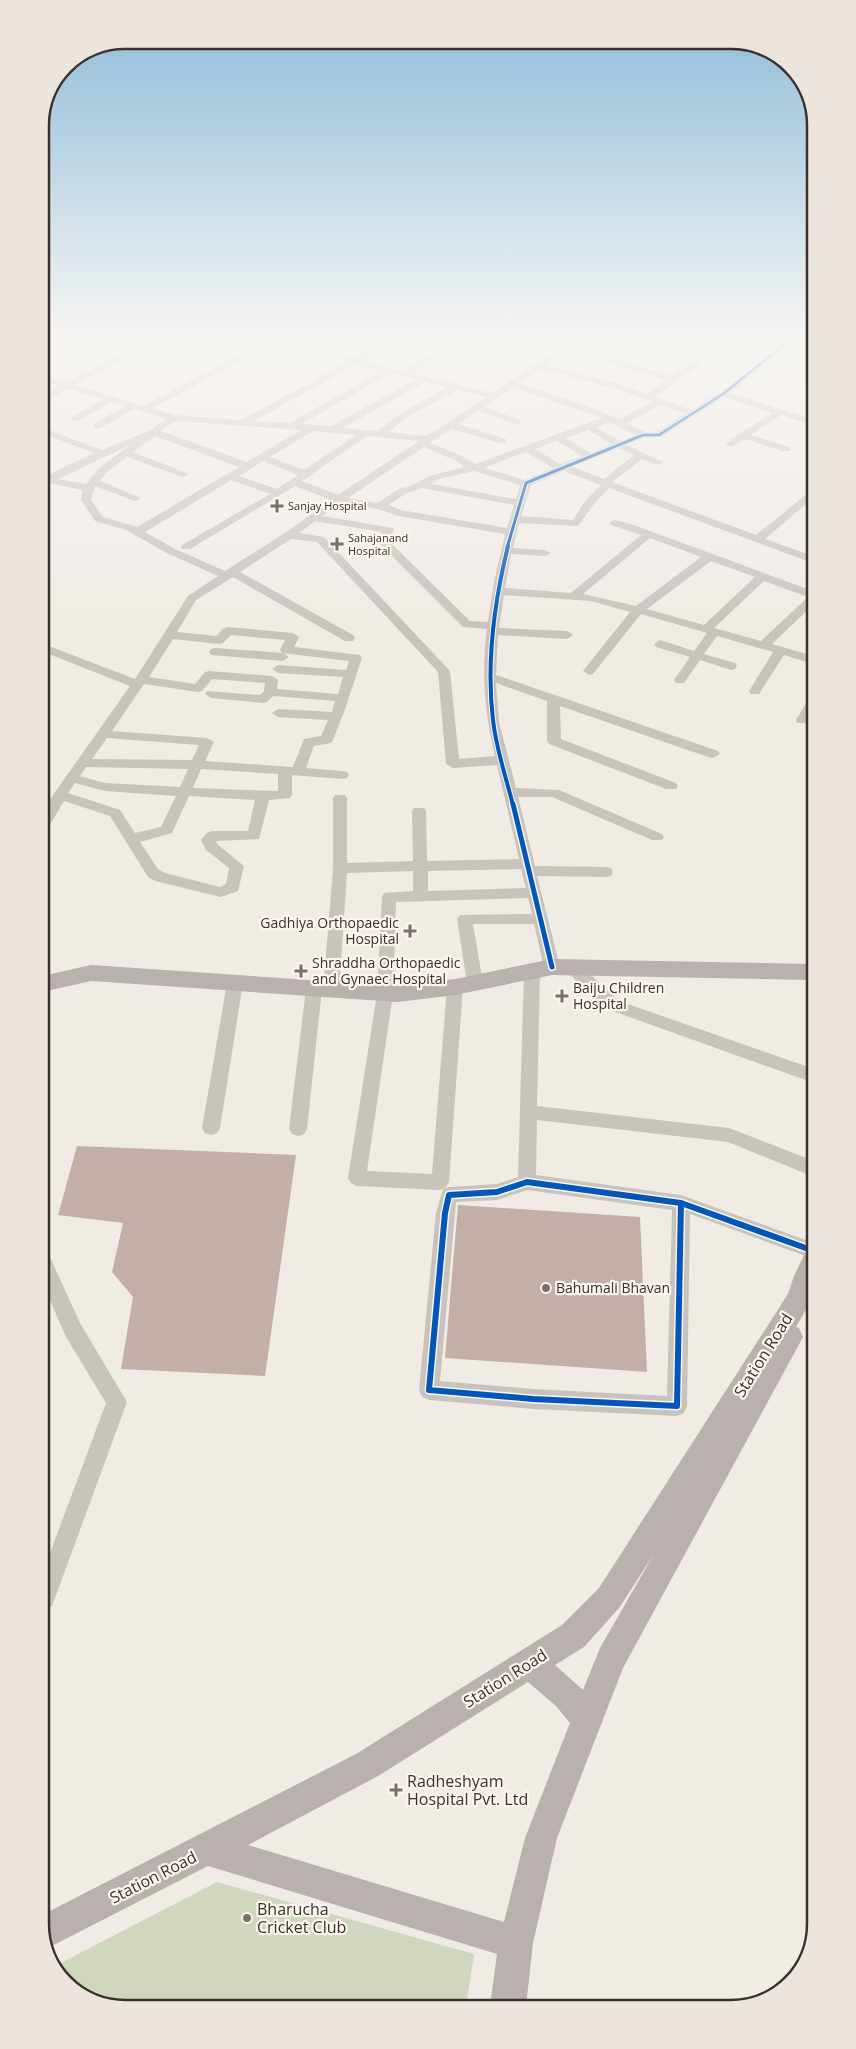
<svg xmlns="http://www.w3.org/2000/svg" width="856" height="2049" font-family="'Open Sans',sans-serif">
	<style>
		.green { fill: #d1d6bf }
		.building { fill: #c3afa7 }
		.lines { fill: none; stroke-linecap: round; stroke-linejoin: round }
		.minor { fill: #c9c3be; fill-rule: evenodd }
		.major { fill: #b8b1ad; fill-rule: evenodd }
		.cycleway-far3-casing { stroke: #fbf5ee; stroke-width: 5 }
		.cycleway-far2-casing { stroke: #fbf5ee; stroke-width: 6 }
		.cycleway-far1-casing { stroke: #fbf5ee; stroke-width: 8 }
		.cycleway-casing { stroke: #fbf5ee; stroke-width: 9 }
		.cycleway-far3 { stroke: #0057b8; stroke-width: 3 }
		.cycleway-far2 { stroke: #0057b8; stroke-width: 4 }
		.cycleway-far1 { stroke: #0057b8; stroke-width: 5 }
		.cycleway { stroke: #0057b8; stroke-width: 6 }
		.poi-dot { fill: #7a716c; stroke: #fbf5ee; stroke-width: 2 }
		.labels { text-anchor: middle; stroke-width: 4.5; stroke-linejoin: round; paint-order: stroke }
		.far-poi-label { font-size: 11px; fill: #3b302b; stroke: #fbf5ee; text-anchor: start }
		.poi-label { font-size: 14px; fill: #3b302b; stroke: #fbf5ee; text-anchor: start }
		.near-street-label { font-size: 16px; fill: #3b302b; stroke: #fbf5ee }
		.near-poi-label { font-size: 16px; fill: #3b302b; stroke: #fbf5ee; text-anchor: start }
		.rim { fill: none; stroke: #3b302b; stroke-width: 2.5 }
	</style>
	<rect width="100%" height="100%" fill="#f0ebe5"/>
	<path class="green" d="M 217,1882 L 474,1954 L 466,2007 L 119,2009 L 73,1991 L 55,1966 Z"/>
	<path class="building" d="M 77,1146 L 296,1155 L 265,1376 L 121,1369 L 133,1297 L 112,1272 L 123,1223 L 58,1215 Z
		M 458,1205 L 640,1217 L 647,1372 L 445,1358 Z"/>
	<g class="lines">
		<path class="minor" d="M 41,342 L 47,342 L 41,345 Z
			M 147,342 L 158,342 L 76,385 L 143,406 L 265,342 L 291,342 L 354,358 L 384,342 L 395,342 L 364,361 L 403,371 L 450,342 L 460,342 L 412,373 L 492,393 L 569,342 L 579,342 L 546,365 L 620,384 L 647,394 L 666,380 L 606,362 L 606,358 L 612,358 L 671,376 L 695,359 L 701,359 L 701,363 L 655,397 L 691,410 L 720,392 L 778,346 L 770,342 L 785,342 L 812,349 L 812,355 L 786,348 L 730,393 L 812,419 L 812,425 L 781,415 L 751,435 L 790,447 L 790,451 L 782,451 L 745,439 L 733,446 L 727,446 L 727,442 L 772,413 L 724,397 L 662,437 L 644,438 L 627,445 L 663,462 L 658,465 L 642,459 L 612,482 L 756,535 L 813,489 L 813,498 L 765,539 L 813,556 L 813,563 L 609,488 L 593,505 L 578,526 L 519,523 L 513,548 L 545,550 L 551,553 L 545,556 L 511,554 L 505,588 L 571,593 L 641,535 L 611,525 L 610,523 L 611,521 L 615,520 L 634,525 L 813,591 L 813,605 L 772,644 L 813,656 L 813,664 L 784,655 L 759,694 L 751,694 L 749,691 L 773,652 L 717,636 L 704,654 L 735,663 L 737,666 L 735,669 L 731,670 L 700,660 L 684,683 L 676,683 L 674,680 L 690,657 L 656,647 L 654,644 L 660,640 L 694,651 L 707,633 L 641,614 L 593,674 L 589,675 L 583,671 L 630,612 L 591,601 L 504,595 L 499,628 L 567,631 L 573,635 L 567,639 L 498,635 L 496,675 L 718,751 L 720,754 L 713,758 L 708,757 L 560,706 L 561,739 L 676,783 L 678,786 L 676,789 L 666,789 L 549,744 L 547,741 L 547,701 L 496,683 L 499,722 L 516,788 L 559,790 L 662,834 L 664,837 L 662,840 L 652,840 L 552,797 L 518,797 L 535,866 L 606,867 L 611,868 L 613,872 L 611,876 L 606,877 L 537,876 L 560,967 L 558,971 L 552,973 L 546,971 L 544,967 L 534,924 L 473,924 L 483,983 L 481,987 L 475,989 L 469,987 L 467,983 L 457,919 L 460,915 L 532,914 L 528,898 L 396,902 L 393,994 L 367,1171 L 432,1174 L 447,987 L 449,983 L 455,981 L 461,983 L 463,987 L 449,1182 L 446,1187 L 440,1190 L 357,1186 L 351,1183 L 348,1178 L 377,994 L 382,897 L 384,893 L 413,891 L 413,871 L 347,873 L 339,991 L 337,995 L 331,997 L 325,995 L 323,991 L 333,868 L 333,798 L 335,795 L 345,795 L 347,798 L 347,863 L 413,861 L 412,811 L 414,808 L 424,808 L 426,811 L 427,861 L 519,859 L 497,765 L 453,768 L 446,764 L 438,672 L 317,542 L 291,539 L 240,572 L 353,635 L 355,638 L 353,641 L 345,641 L 233,577 L 196,600 L 177,632 L 216,636 L 224,628 L 228,627 L 293,633 L 299,637 L 294,647 L 360,655 L 362,658 L 344,712 L 333,740 L 331,743 L 314,746 L 306,768 L 342,771 L 347,772 L 349,775 L 347,778 L 342,779 L 292,775 L 292,795 L 290,798 L 269,800 L 259,839 L 216,841 L 217,844 L 244,866 L 238,891 L 221,897 L 155,881 L 148,877 L 110,816 L 64,801 L 47,830 L 42,832 L 42,815 L 53,795 L 130,686 L 41,651 L 41,643 L 135,679 L 188,596 L 218,576 L 167,553 L 126,530 L 95,521 L 81,500 L 82,490 L 49,483 L 41,486 L 41,477 L 46,476 L 94,453 L 41,433 L 41,427 L 102,450 L 151,430 L 166,419 L 134,409 L 100,428 L 94,428 L 94,424 L 125,406 L 112,402 L 78,421 L 72,421 L 72,417 L 103,399 L 69,389 L 41,402 L 41,395 L 60,386 L 41,380 L 41,374 L 67,382 ZM 276,343 L 348,362 L 241,420 L 174,415 L 152,408 ZM 357,364 L 381,371 L 290,423 L 254,421 ZM 540,369 L 614,388 L 653,402 L 619,419 L 582,404 L 519,383 ZM 391,373 L 416,379 L 331,426 L 302,424 ZM 425,382 L 447,387 L 405,411 L 377,431 L 343,428 ZM 513,388 L 602,418 L 475,464 L 462,456 L 430,443 L 451,429 L 500,443 L 506,443 L 506,439 L 458,424 L 478,411 L 514,424 L 520,424 L 520,420 L 484,407 ZM 457,390 L 486,397 L 427,436 L 388,432 L 411,415 ZM 661,405 L 685,414 L 657,432 L 645,432 L 627,423 ZM 175,421 L 301,430 L 247,462 L 161,431 ZM 610,422 L 635,435 L 620,441 L 596,427 ZM 588,430 L 611,444 L 591,453 L 565,438 ZM 314,431 L 356,435 L 304,470 L 270,457 ZM 155,436 L 239,467 L 137,527 L 103,517 L 91,500 L 95,486 L 132,500 L 136,501 L 141,498 L 100,481 L 107,472 L 127,457 L 180,476 L 184,477 L 189,474 L 133,452 ZM 367,436 L 419,441 L 338,495 L 302,481 ZM 557,441 L 582,456 L 560,464 L 535,449 ZM 130,445 L 99,468 L 86,484 L 58,479 ZM 424,447 L 454,460 L 465,467 L 432,475 L 409,487 L 401,488 L 377,503 L 348,498 ZM 619,448 L 634,455 L 604,479 L 573,467 ZM 526,452 L 553,468 L 525,480 L 484,468 ZM 263,461 L 298,475 L 277,489 L 239,476 ZM 474,471 L 520,485 L 516,499 L 431,484 L 439,479 ZM 564,471 L 601,485 L 585,501 L 573,520 L 521,516 L 531,485 ZM 231,480 L 270,494 L 182,545 L 181,547 L 182,549 L 190,549 L 295,486 L 331,500 L 285,533 L 225,571 L 175,549 L 145,532 ZM 422,488 L 514,505 L 507,528 L 401,510 L 388,505 L 407,493 ZM 341,502 L 381,510 L 398,516 L 505,534 L 494,582 L 488,622 L 470,621 L 389,541 L 394,530 L 393,528 L 322,516 ZM 315,521 L 382,532 L 378,541 L 379,543 L 463,627 L 487,629 C 481,673 485,714 495,756 L 459,759 L 450,671 L 324,537 L 299,533 ZM 650,538 L 701,557 L 636,606 L 583,594 ZM 711,561 L 755,577 L 704,625 L 647,609 ZM 764,581 L 808,597 L 761,641 L 714,628 ZM 231,635 L 285,640 L 280,650 L 282,653 L 349,661 L 346,670 L 278,665 L 272,669 L 278,673 L 343,677 L 338,694 L 277,689 L 278,680 L 272,676 L 209,671 L 205,672 L 195,684 L 149,677 L 173,639 L 219,644 L 223,643 ZM 212,679 L 265,683 L 264,691 L 260,695 L 207,691 L 205,694 L 211,698 L 263,703 L 267,702 L 273,696 L 335,701 L 332,712 L 278,709 L 272,713 L 278,717 L 328,720 L 321,736 L 304,739 L 293,767 L 205,761 L 214,742 L 207,738 L 112,731 L 144,684 L 198,692 L 202,691 ZM 107,738 L 199,745 L 192,760 L 92,759 ZM 86,767 L 188,769 L 180,787 L 105,783 L 80,776 ZM 201,769 L 278,774 L 278,791 L 193,788 ZM 75,783 L 105,791 L 176,796 L 161,827 L 135,833 L 120,810 L 68,793 ZM 189,796 L 255,800 L 248,831 L 212,831 L 207,833 L 201,840 L 206,850 L 229,868 L 226,884 L 220,887 L 165,873 L 158,869 L 140,842 L 172,833 ZM 521,869 L 526,888 L 428,891 L 428,871 Z
			M 215,648 L 283,653 L 289,657 L 283,661 L 211,655 L 209,652 L 211,649 Z
			M 813,697 C 813,708 813,714 807,723 L 797,723 L 796,720 L 809,698 Z
			M 572,961 L 578,963 L 619,1001 L 814,1069 L 814,1083 L 607,1009 L 566,971 L 564,967 L 566,963 Z
			M 532,965 L 538,967 L 540,971 L 537,1106 L 729,1128 L 814,1161 L 814,1177 L 728,1142 L 537,1120 L 536,1175 L 681,1195 L 814,1243 L 814,1259 L 690,1214 L 687,1406 L 684,1413 L 677,1416 L 533,1409 L 429,1400 L 422,1397 L 419,1390 L 436,1213 L 443,1189 L 449,1187 L 497,1184 L 518,1177 L 524,971 L 526,967 ZM 527,1190 L 672,1210 L 667,1396 L 533,1389 L 440,1381 L 456,1202 L 497,1200 Z
			M 235,977 L 241,979 L 243,983 L 220,1128 L 217,1133 L 211,1135 L 205,1133 L 202,1128 L 227,983 L 229,979 Z
			M 314,983 L 320,985 L 322,989 L 307,1129 L 304,1134 L 298,1136 L 292,1134 L 289,1129 L 306,989 L 308,985 Z
			M 43,1254 L 50,1257 L 80,1323 L 127,1402 L 55,1598 L 52,1606 L 44,1609 L 44,1569 L 106,1403 L 66,1337 L 43,1284 Z"/>
		<path class="major" d="M 552,959 L 814,964 L 814,980 L 552,975 L 455,995 L 398,1002 L 91,981 L 42,992 L 42,976 L 91,965 L 398,986 L 455,979 Z
			M 814,1250 C 817,1284 814,1298 796,1327 L 799,1328 L 803,1337 L 623,1668 L 557,1838 L 533,1943 L 526,2006 L 490,2006 L 497,1954 L 208,1866 L 44,1950 L 44,1914 L 356,1754 L 562,1625 L 599,1588 L 788,1294 L 794,1276 L 805,1253 ZM 654,1554 L 600,1648 L 583,1690 L 555,1665 L 584,1647 L 619,1608 ZM 528,1682 L 556,1706 L 570,1723 L 525,1838 L 504,1922 L 248,1845 L 378,1776 Z"/>
		<defs>
			<path id="cycleway-far3" d="M 507,548 L 526,483 L 643,435 L 659,435 L 723,394 L 784,345"/>
			<path id="cycleway-far2" d="M 508,546 C 494,603 486,662 493,720 C 496,749 506,777 513,805"/>
			<path id="cycleway-far1" d="M 513,804 L 552,967"/>
			<path id="cycleway" d="M 527,1182 L 681,1203 L 677,1406 L 533,1399 L 429,1390 L 445,1213 L 449,1195 L 497,1192 Z
				M 681,1203 L 814,1251"/>
		</defs>
		<use href="#cycleway-far3" class="cycleway-far3-casing"/>
		<use href="#cycleway-far2" class="cycleway-far2-casing"/>
		<use href="#cycleway-far1" class="cycleway-far1-casing"/>
		<use href="#cycleway" class="cycleway-casing"/>
		<use href="#cycleway-far3" class="cycleway-far3"/>
		<use href="#cycleway-far2" class="cycleway-far2"/>
		<use href="#cycleway-far1" class="cycleway-far1"/>
		<use href="#cycleway" class="cycleway"/>
	</g>
	<linearGradient id="sky" x2="0" y2="1"><stop stop-color="#8bbad8"/><stop offset="0.54" stop-color="#f8f6f3"/><stop offset="1" stop-color="#f8f6f3" stop-opacity="0"/></linearGradient>
	<rect width="856" height="629" fill="url(#sky)"/>
	<g class="poi-dot">
		<path d="M274.5 498.5h5v5h5v5h-5v5h-5v-5h-5v-5h5z"/>
		<path d="M334.5 536.5h5v5h5v5h-5v5h-5v-5h-5v-5h5z"/>
		<path d="M407.5 923.5h5v5h5v5h-5v5h-5v-5h-5v-5h5z"/>
		<path d="M298.5 963.5h5v5h5v5h-5v5h-5v-5h-5v-5h5z"/>
		<path d="M559.5 988.5h5v5h5v5h-5v5h-5v-5h-5v-5h5z"/>
		<circle cx="546" cy="1288" r="5"/>
		<path d="M393.5 1782.5h5v5h5v5h-5v5h-5v-5h-5v-5h5z"/>
		<circle cx="247" cy="1918" r="5"/>
	</g>
	<g class="labels">
		<g class="far-poi-label">
			<text x="288" y="510">Sanjay Hospital</text>
			<text x="348" y="542">Sahajanand<tspan x="348" dy="13">Hospital</tspan></text>
		</g>
		<g class="poi-label">
			<text x="399" y="928" text-anchor="end">Gadhiya Orthopaedic<tspan x="399" dy="16">Hospital</tspan></text>
			<text x="312" y="968">Shraddha Orthopaedic<tspan x="312" dy="16">and Gynaec Hospital</tspan></text>
			<text x="573" y="993">Baiju Children<tspan x="573" dy="16">Hospital</tspan></text>
			<text x="556" y="1293">Bahumali Bhavan</text>
		</g>
		<g class="near-street-label">
			<text transform="translate(763 1355) rotate(-58)" y="6">Station Road</text>
			<text transform="translate(505 1678) rotate(-32)" y="6">Station Road</text>
			<text transform="translate(153 1877) rotate(-27)" y="6">Station Road</text>
		</g>
		<g class="near-poi-label">
			<text x="407" y="1787">Radheshyam<tspan x="407" dy="18">Hospital Pvt. Ltd</tspan></text>
			<text x="257" y="1915">Bharucha<tspan x="257" dy="18">Cricket Club</tspan></text>
		</g>
	</g>
	<path d="M0 0H856V2049H0ZM125 49H731A76 76 0 0 1 807 125V1924A76 76 0 0 1 731 2000H125A76 76 0 0 1 49 1924V125A76 76 0 0 1 125 49Z" fill="#ece5de" fill-rule="evenodd"/>
	<path class="rim" d="M125 49H731A76 76 0 0 1 807 125V1924A76 76 0 0 1 731 2000H125A76 76 0 0 1 49 1924V125A76 76 0 0 1 125 49Z"/>
</svg>
